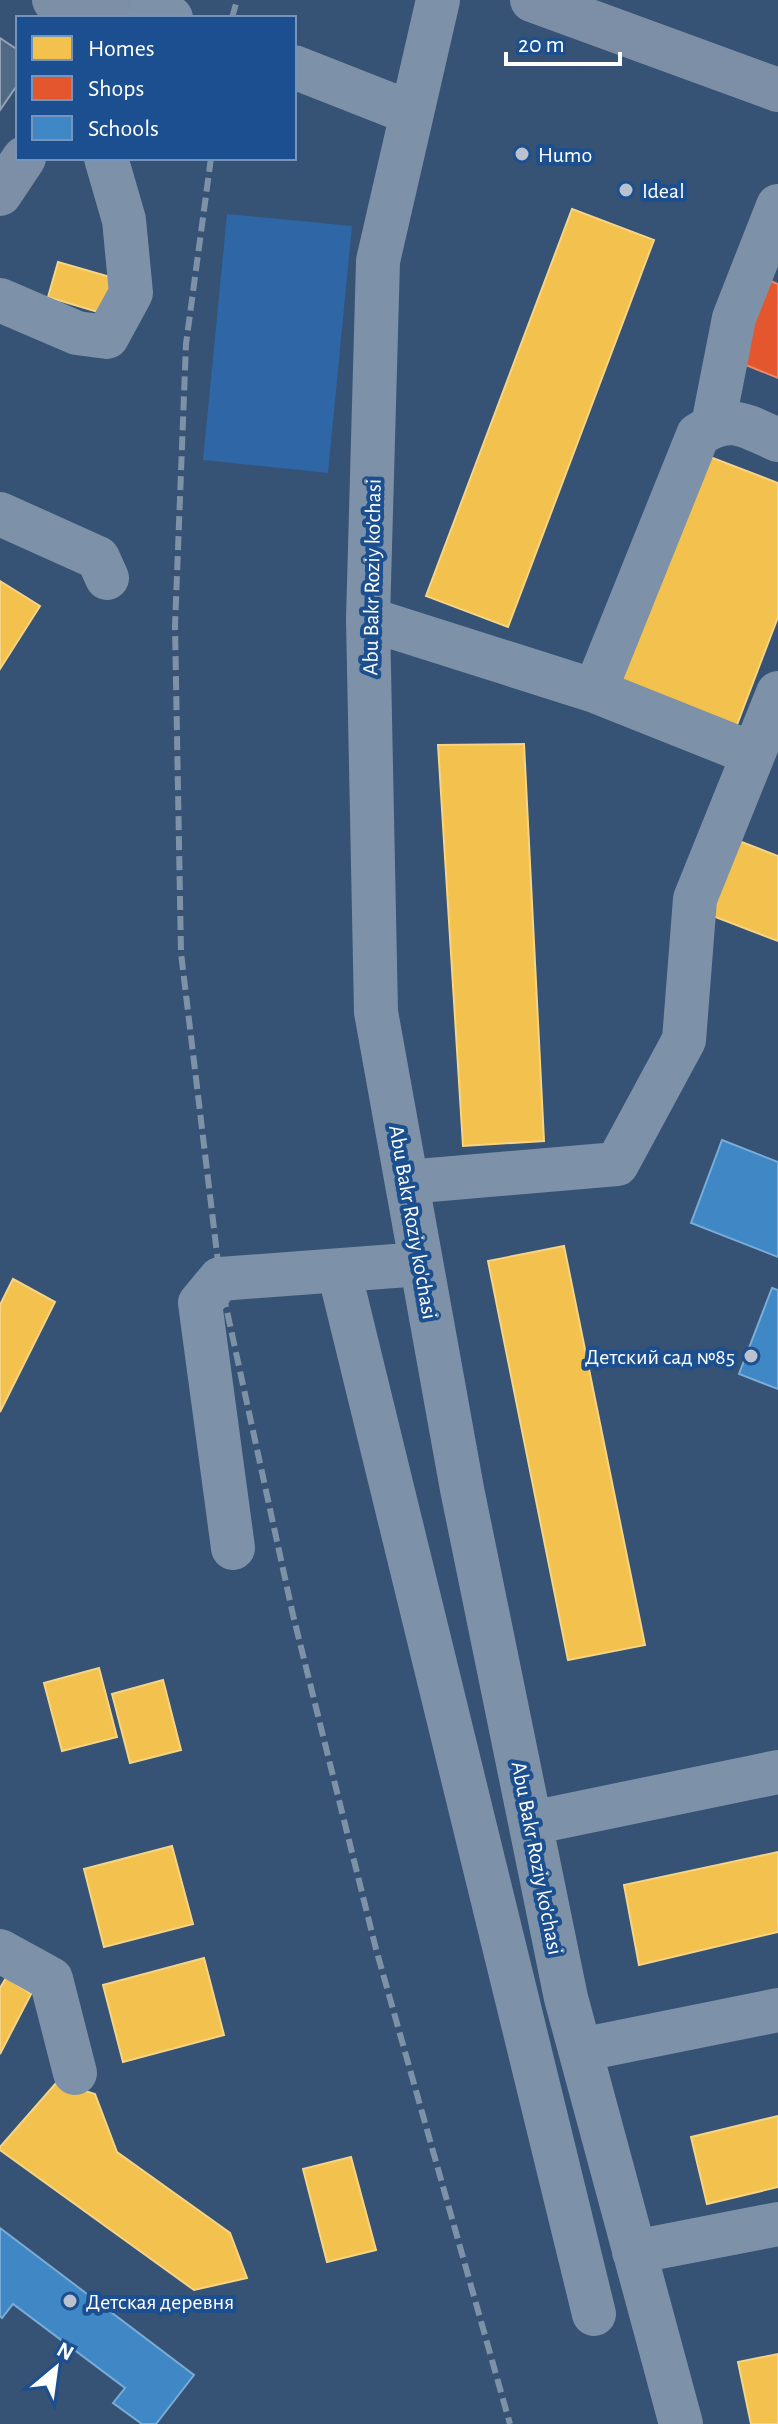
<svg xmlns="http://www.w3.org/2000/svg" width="778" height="2424" font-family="'Alegreya Sans',sans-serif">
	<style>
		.green { fill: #2f66a5 }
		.homes { fill: #f2c14e; stroke: #f6d483; stroke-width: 2 }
		.shops { fill: #e4572e; stroke: #ec896d; stroke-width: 2 }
		.schools { fill: #3f88c5; stroke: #79acd6; stroke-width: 2 }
		.building { fill: #526984; stroke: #92a2b6; stroke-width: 2 }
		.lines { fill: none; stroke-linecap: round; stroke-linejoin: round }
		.minor { stroke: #7d92a8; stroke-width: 44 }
		.major { stroke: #7d8ea7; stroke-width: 44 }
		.rail { stroke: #7e92a7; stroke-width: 6; stroke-dasharray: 14 6; stroke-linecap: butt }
		.poi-dot { fill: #b9c2ce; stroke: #1b4f8f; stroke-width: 3 }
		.labels { text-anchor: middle; stroke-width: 8; stroke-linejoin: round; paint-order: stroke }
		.poi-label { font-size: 22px; fill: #fff; stroke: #1b4f8f; text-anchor: start }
		.street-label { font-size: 22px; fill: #fff; stroke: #1b4f8f }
	</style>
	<rect width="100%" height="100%" fill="#365274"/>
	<path class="green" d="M 227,214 L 352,226 L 328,473 L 203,460 Z"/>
	<path class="homes" d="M 572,209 L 654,240 L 508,627 L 426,596 Z
		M 58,262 L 117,279 L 108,315 L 48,297 Z
		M 697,452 L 778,483 L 778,617 L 735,730 L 616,689 Z
		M 0,581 L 40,606 L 0,669 Z
		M 524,744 L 544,1141 L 463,1146 L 438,745 Z
		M 739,841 L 778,856 L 778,941 L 710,915 Z
		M 564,1246 L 645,1645 L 568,1660 L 488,1261 Z
		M 13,1279 L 55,1302 L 0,1412 L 0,1305 Z
		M 99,1668 L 117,1737 L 62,1751 L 44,1683 Z
		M 163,1680 L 181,1750 L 130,1763 L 112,1694 Z
		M 172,1846 L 193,1924 L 104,1947 L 84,1869 Z
		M 778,1852 L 778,1932 L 639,1965 L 624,1885 Z
		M 204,1958 L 224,2035 L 123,2062 L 103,1985 Z
		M 6,1978 L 31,1994 L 0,2054 L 0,1988 Z
		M 57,2082 L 95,2094 L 117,2152 L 230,2233 L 247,2278 L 194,2290 L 0,2150 L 0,2147 Z
		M 778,2116 L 778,2187 L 707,2204 L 691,2137 Z
		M 351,2157 L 376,2250 L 327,2262 L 303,2169 Z
		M 778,2354 L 778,2424 L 751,2424 L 738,2362 Z"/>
	<path class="shops" d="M 768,280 L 778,284 L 778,378 L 736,361 Z"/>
	<path class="schools" d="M 722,1140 L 778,1162 L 778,1257 L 691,1223 Z
		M 772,1288 L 778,1290 L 778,1389 L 739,1374 Z
		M 0,2228 L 194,2375 L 156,2424 L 142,2424 L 113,2403 L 125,2388 L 13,2304 L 2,2318 L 0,2316 Z"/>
	<path class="building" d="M 0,38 L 18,50 L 18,84 L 0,110 Z"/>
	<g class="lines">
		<path class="minor" d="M 130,0 L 171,18
			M 438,0 L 378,261 L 368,619 L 376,1012 L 462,1489 L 566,1998 L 681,2424
			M 294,67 L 411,113
			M 0,300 L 77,333 L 107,337 L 131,293 L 124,220 L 106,158
			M 713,425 L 734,318 L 778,206
			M 0,514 L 98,558 L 107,578
			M 368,619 L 595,691 L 753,754
			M 595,691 L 698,435 C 730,413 746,426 778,440
			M 407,1182 L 617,1164 L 684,1040 L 695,899 L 778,693
			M 339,1271 L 594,2314
			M 233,1548 L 200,1303 L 220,1279 L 421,1264
			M 531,1823 L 778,1772
			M 0,1951 L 51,1979 L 75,2073
			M 580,2050 L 778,2010
			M 634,2252 L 778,2224"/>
		<path class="major" d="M 54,0 L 66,8 L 68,18
			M 532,0 L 778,90
			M 102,18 L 109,0
			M 0,194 L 24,158"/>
		<path class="rail" d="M 232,18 L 237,0
			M 211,158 L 186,344 L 175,626 L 181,953 L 220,1279 L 293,1615 L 376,1949 L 510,2424"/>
	</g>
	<g class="poi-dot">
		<circle cx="522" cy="154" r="8"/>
		<circle cx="626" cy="190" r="8"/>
		<circle cx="751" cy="1356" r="8"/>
		<circle cx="70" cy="2301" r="8"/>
	</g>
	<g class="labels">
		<g class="poi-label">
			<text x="538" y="162">Humo</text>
			<text x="642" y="198">Ideal</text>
			<text x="735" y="1364" text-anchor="end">Детский сад №85</text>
			<text x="86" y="2309">Детская деревня</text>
		</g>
		<g class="street-label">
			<text transform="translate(371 577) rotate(-89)" y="8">Abu Bakr Roziy ko'chasi</text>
			<text transform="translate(414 1222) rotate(80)" y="8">Abu Bakr Roziy ko'chasi</text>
			<text transform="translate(538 1858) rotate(79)" y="8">Abu Bakr Roziy ko'chasi</text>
		</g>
	</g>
	<rect x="16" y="16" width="280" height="144" fill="#1b4f8f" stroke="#7695bc" stroke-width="2"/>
	<rect x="32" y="36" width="40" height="24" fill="#f2c14e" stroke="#7695bc" stroke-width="2"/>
	<text x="88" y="56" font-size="24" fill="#ffffff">Homes</text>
	<rect x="32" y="76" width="40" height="24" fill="#e4572e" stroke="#7695bc" stroke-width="2"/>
	<text x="88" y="96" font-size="24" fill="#ffffff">Shops</text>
	<rect x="32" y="116" width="40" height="24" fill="#3f88c5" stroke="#7695bc" stroke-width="2"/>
	<text x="88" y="136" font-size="24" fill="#ffffff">Schools</text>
	<g transform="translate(56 2368) rotate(29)" stroke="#1b4f8f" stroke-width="6" paint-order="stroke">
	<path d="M0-6L14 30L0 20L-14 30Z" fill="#ffffff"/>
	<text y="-12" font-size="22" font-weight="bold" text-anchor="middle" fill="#ffffff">N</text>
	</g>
	<path d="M506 52v12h114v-12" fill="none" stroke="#ffffff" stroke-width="4"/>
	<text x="518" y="52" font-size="24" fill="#ffffff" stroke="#1b4f8f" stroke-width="6" paint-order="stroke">20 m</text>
</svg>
